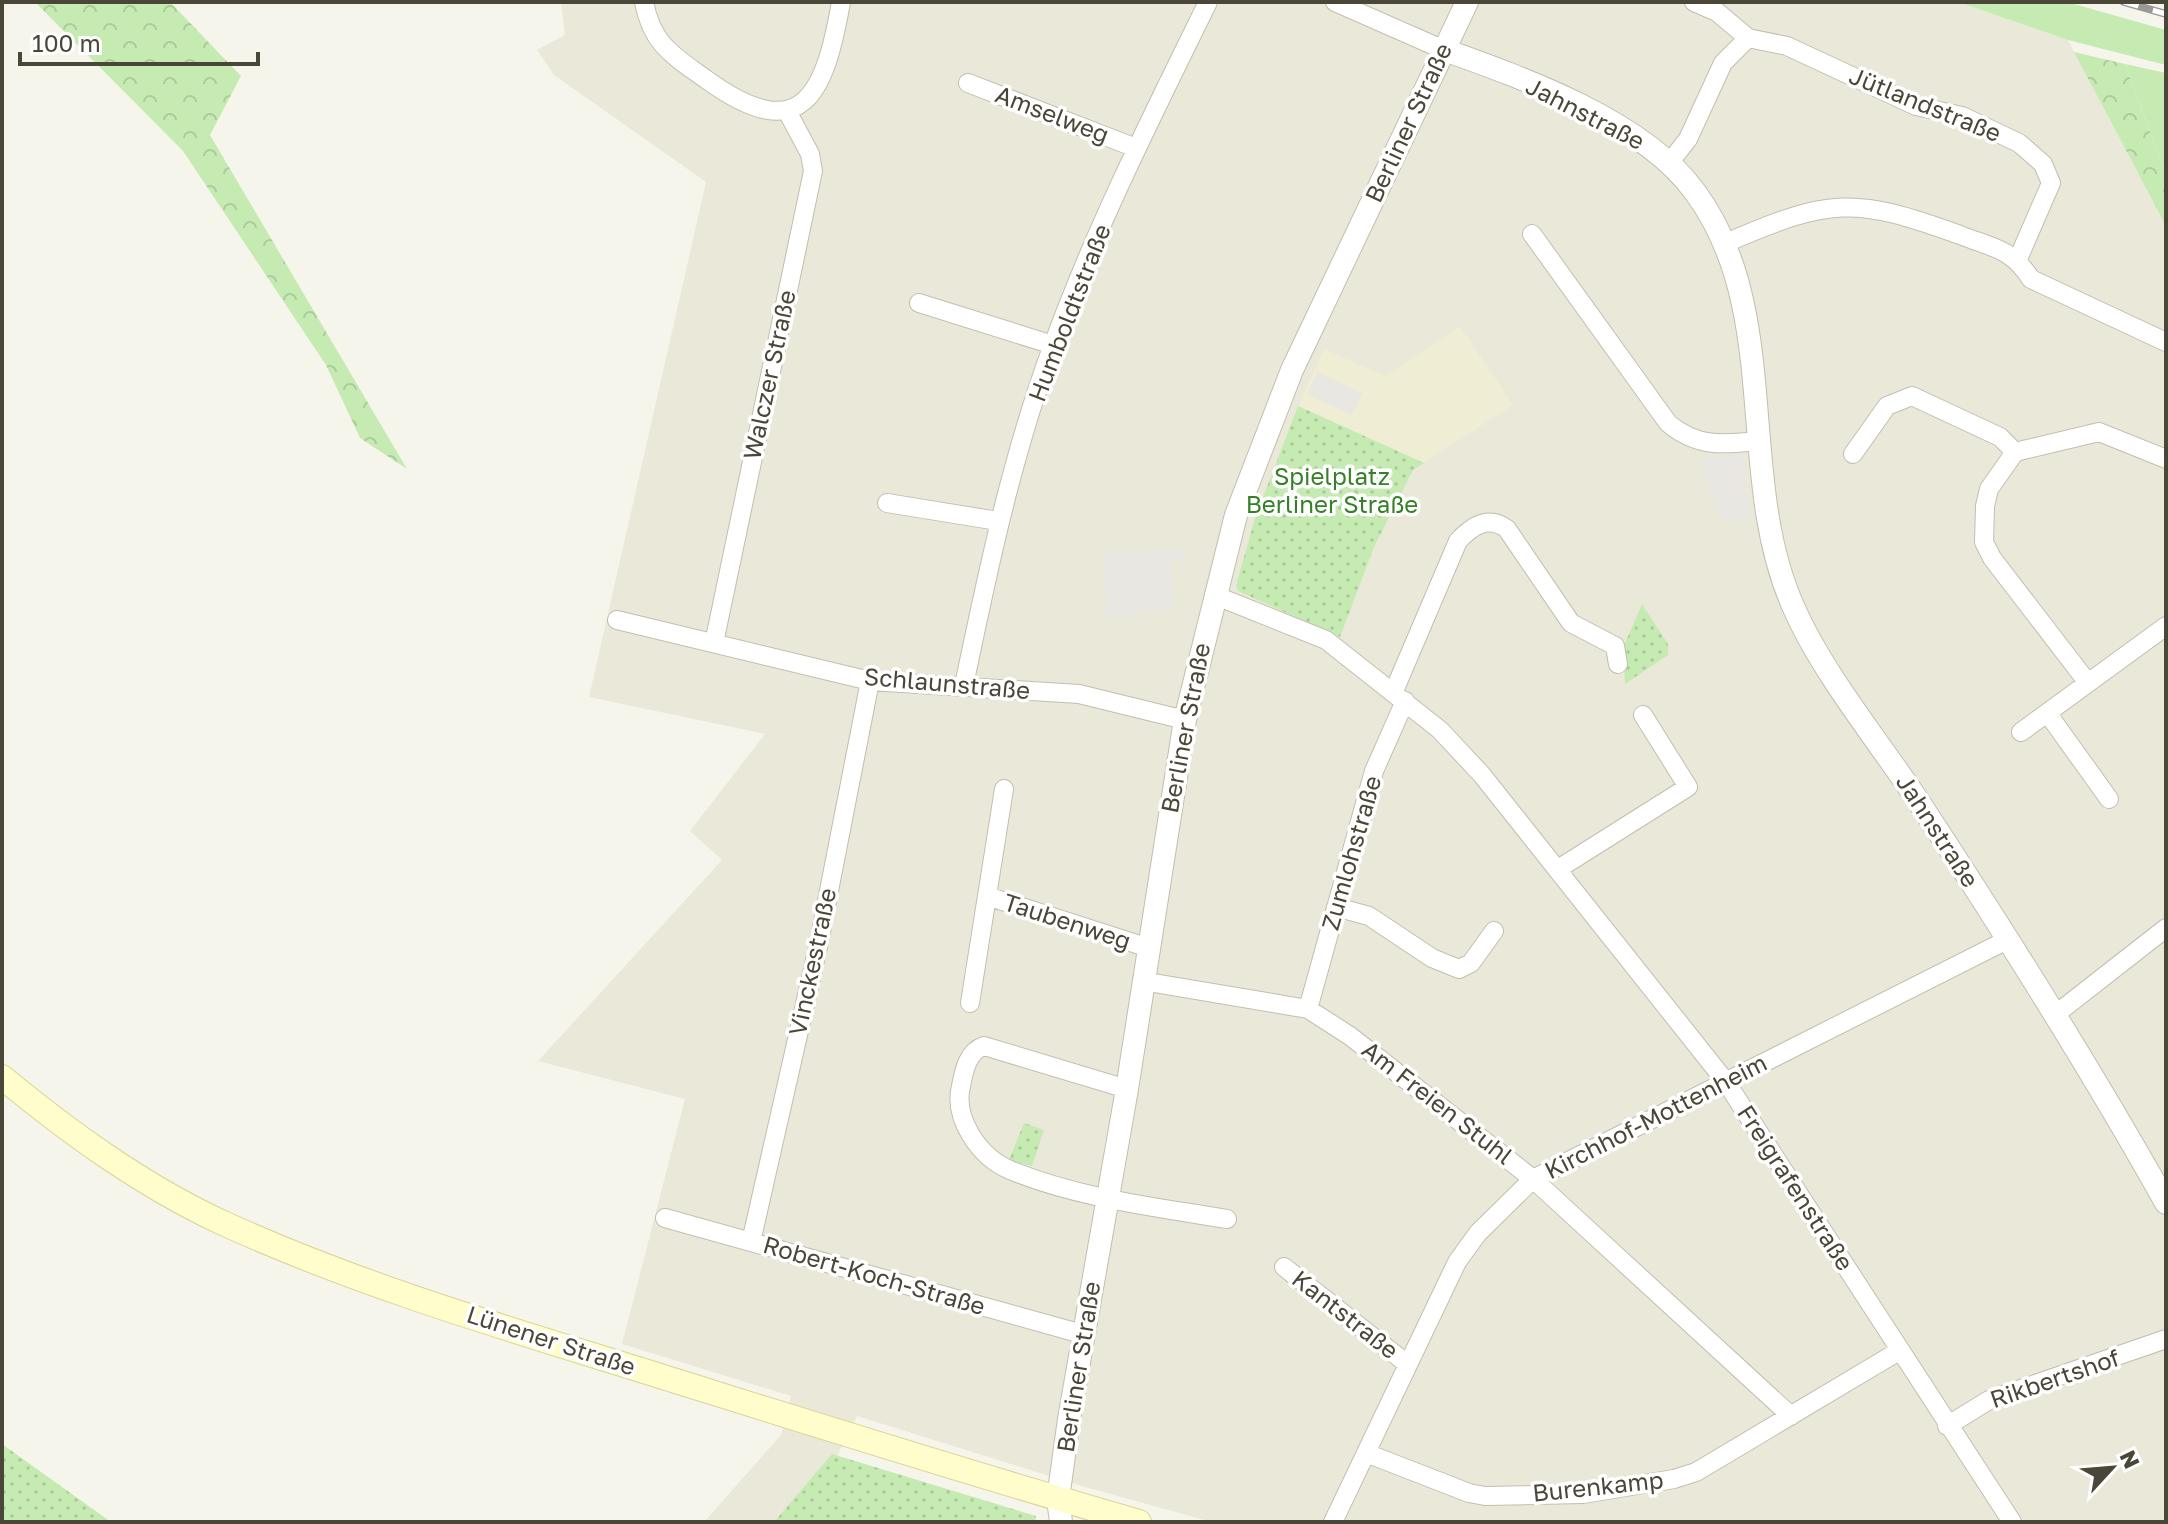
<svg xmlns="http://www.w3.org/2000/svg" width="2168" height="1524" font-family="'Golos Text',sans-serif">
	<style>
		.residential { fill: #eae8d9 }
		.education { fill: #efeed4 }
		.green { fill: #c6ebb2 }
		.forest { fill: url(#forest-crowns) }
		.park { fill: url(#park-dots) }
		.parking { fill: #e8e7e2 }
		.lines { fill: none; stroke-linecap: round; stroke-linejoin: round }
		.minor-casing { stroke: #c2bfad; stroke-width: 20 }
		.tertiary-casing { stroke: #c2bfad; stroke-width: 24 }
		.secondary-casing { stroke: #d8d499; stroke-width: 26 }
		.minor { stroke: #fff; stroke-width: 18 }
		.tertiary { stroke: #fff; stroke-width: 22 }
		.secondary { stroke: #fffdcc; stroke-width: 24 }
		.rail-casing { stroke: #999; stroke-width: 8 }
		.rail { stroke: #fff; stroke-width: 5; stroke-dasharray: 15; stroke-linecap: butt }
		.labels { text-anchor: middle; stroke-width: 7; stroke-linejoin: round; paint-order: stroke }
		.street-label { font-size: 24px; fill: #4b4738; stroke: #fff }
		.park-label { font-size: 24px; fill: #368127; stroke: #fff }
	</style>
	<defs>
		<pattern id="forest-crowns" width="20" height="18" patternUnits="userSpaceOnUse" patternTransform="scale(2)"><rect width="20" height="18" fill="#c6ebb2"/><path d="M2 6a3 3 0 1 1 6 0M12 15a3 3 0 1 1 6 0" fill="none" stroke="#accb9a"/></pattern>
		<pattern id="park-dots" width="8" height="8" patternUnits="userSpaceOnUse" patternTransform="scale(2)"><rect width="8" height="8" fill="#c6ebb2"/><path d="M2 2h.1M6 6h.1" fill="none" stroke="#accb9a" stroke-width="1.8" stroke-linecap="round"/></pattern>
	</defs>
	<rect width="100%" height="100%" fill="#f6f5eb"/>
	<path class="residential" d="M 561,2 L 1958,2 L 2068,40 L 2166,226 L 2166,1522 L 1212,1522 L 1085,1487 L 857,1416 L 834,1462 L 781,1522 L 704,1522 L 781,1435 L 791,1396 L 622,1344 L 685,1099 L 538,1061 L 722,860 L 690,831 L 765,734 L 589,697 L 706,182 L 554,75 L 537,50 L 565,35 Z"/>
	<path class="education" d="M 1460,326 L 1513,405 L 1424,463 L 1298,406 L 1324,349 L 1385,376 Z"/>
	<path class="green" d="M 1958,2 L 2067,2 L 2166,30 L 2166,65 L 2068,40 Z
		M 2125,64 L 2166,73 L 2166,175 Z"/>
	<path class="forest" d="M 35,2 L 170,2 L 241,76 L 210,135 L 407,469 L 360,438 L 326,365 L 183,151 Z
		M 2074,52 L 2125,64 L 2166,175 L 2166,226 Z"/>
	<path class="park" d="M 1298,406 L 1424,463 L 1413,470 L 1374,547 L 1340,637 L 1238,591 L 1236,586 L 1255,518 Z
		M 1642,604 L 1668,644 L 1668,655 L 1625,684 L 1623,648 Z
		M 1024,1123 L 1044,1130 L 1032,1166 L 1009,1160 Z
		M 2,1444 L 111,1522 L 2,1522 Z
		M 832,1454 L 1036,1516 L 1035,1522 L 774,1522 Z"/>
	<path class="parking" d="M 1317,372 L 1362,393 L 1352,415 L 1307,394 Z
		M 1743,452 L 1752,518 L 1724,522 L 1711,502 L 1702,456 Z
		M 1184,549 L 1184,559 L 1171,560 L 1174,608 L 1107,617 L 1103,553 Z"/>
	<g class="lines">
		<defs>
			<path id="minor" d="M 644,2 C 652,45 674,56 707,80 C 803,149 825,93 841,2
				M 1335,2 L 1442,49
				M 1694,2 L 1717,12 L 1748,38 L 1787,46 L 1916,106 L 1962,116 L 2019,143 L 2043,164 L 2051,183 L 2018,259
				M 968,83 L 1136,148
				M 1670,162 L 1688,139 L 1723,63 L 1748,38
				M 1532,234 L 1668,423 C 1696,447 1722,445 1757,441
				M 1726,243 C 1830,198 1853,196 1960,235 C 1993,248 2011,248 2031,279 L 2166,342
				M 919,303 L 1053,345
				M 1853,454 L 1887,406 L 1912,396 L 2000,437 L 2015,452
				M 887,503 L 998,521
				M 1214,595 L 1326,640 L 1440,730 L 1482,775 L 1726,1082 L 2012,1522
				M 617,620 L 870,681 L 1079,694 L 1185,720
				M 714,643 L 813,171 L 810,154 L 787,111
				M 2088,683 L 1992,558 L 1984,542 L 1985,506 L 1989,489 L 2015,452 L 2099,432 L 2166,459
				M 964,685 C 988,570 1012,455 1053,345 C 1096,227 1153,114 1208,2
				M 1394,691 L 1458,541 C 1472,526 1488,515 1507,529 L 1571,623 L 1615,646 L 1618,664
				M 2048,714 L 2109,799
				M 2021,732 L 2166,626
				M 1558,869 L 1688,787 L 1643,715
				M 987,896 L 1004,789
				M 1336,907 L 1369,916 L 1432,958 L 1459,969 L 1471,963 L 1494,931
				M 1142,981 L 1308,1009 L 1350,1036 L 1533,1179 L 1791,1416
				M 970,1003 L 987,896 L 1146,947
				M 1308,1009 L 1374,771 L 1405,701
				M 2056,1014 L 2166,928
				M 1127,1089 L 984,1046 C 968,1051 964,1070 961,1086 C 953,1118 979,1157 1010,1170 C 1078,1198 1155,1207 1227,1219
				M 665,1218 L 1082,1334
				M 751,1242 L 818,947 L 870,681
				M 1284,1267 L 1406,1363
				M 1947,1426 L 1989,1400 L 2166,1339
				M 1366,1453 L 1469,1493 L 1485,1496 L 1583,1494 L 1674,1479 L 1696,1472 L 1899,1351
				M 1333,1522 L 1457,1262 L 1478,1233 L 1533,1179 L 2007,940"/>
			<path id="tertiary" d="M 1442,49 C 1523,78 1644,121 1695,192 C 1783,311 1735,475 1793,606 C 1822,673 1880,743 1921,805 C 2007,936 2090,1067 2166,1203
				M 1061,1522 L 1058,1499 L 1069,1419 L 1127,1089 L 1185,720 L 1236,515 L 1292,370 L 1467,2"/>
			<path id="secondary" d="M 2,1077 C 70,1133 143,1186 223,1223 C 363,1287 513,1330 660,1376 C 820,1426 978,1476 1139,1522"/>
		</defs>
		<use href="#minor" class="minor-casing"/>
		<use href="#tertiary" class="tertiary-casing"/>
		<use href="#secondary" class="secondary-casing"/>
		<use href="#minor" class="minor"/>
		<use href="#tertiary" class="tertiary"/>
		<use href="#secondary" class="secondary"/>
		<defs>
			<path id="rail" d="M 2124,2 L 2166,14"/>
		</defs>
		<use href="#rail" class="rail-casing"/>
		<use href="#rail" class="rail"/>
	</g>
	<g class="labels">
		<g class="street-label">
			<text transform="translate(1925 105) rotate(22)" y="8">Jütlandstraße</text>
			<text transform="translate(1585 114) rotate(27)" y="8">Jahnstraße</text>
			<text transform="translate(1052 115) rotate(21)" y="8">Amselweg</text>
			<text transform="translate(1409 123) rotate(-65)" y="8">Berliner Straße</text>
			<text transform="translate(1070 313) rotate(-69)" y="8">Humboldtstraße</text>
			<text transform="translate(770 375) rotate(-78)" y="8">Walczer Straße</text>
			<text transform="translate(947 684) rotate(5)" y="8">Schlaunstraße</text>
			<text transform="translate(1186 728) rotate(-79)" y="8">Berliner Straße</text>
			<text transform="translate(1937 831) rotate(57)" y="8">Jahnstraße</text>
			<text transform="translate(1352 853) rotate(-74)" y="8">Zumlohstraße</text>
			<text transform="translate(1067 922) rotate(18)" y="8">Taubenweg</text>
			<text transform="translate(813 962) rotate(-78)" y="8">Vinckestraße</text>
			<text transform="translate(1437 1103) rotate(38)" y="8">Am Freien Stuhl</text>
			<text transform="translate(1656 1117) rotate(-27)" y="8">Kirchhof-Mottenheim</text>
			<text transform="translate(1795 1188) rotate(57)" y="8">Freigrafenstraße</text>
			<text transform="translate(874 1276) rotate(16)" y="8">Robert-Koch-Straße</text>
			<text transform="translate(1345 1315) rotate(38)" y="8">Kantstraße</text>
			<text transform="translate(551 1341) rotate(18)" y="8">Lünener Straße</text>
			<text transform="translate(1079 1367) rotate(-81)" y="8">Berliner Straße</text>
			<text transform="translate(2055 1379) rotate(-19)" y="8">Rikbertshof</text>
			<text transform="translate(1598 1487) rotate(-6)" y="8">Burenkamp</text>
		</g>
		<g class="park-label">
			<text x="1332" y="485">Spielplatz<tspan x="1332" dy="28">Berliner Straße</tspan></text>
		</g>
	</g>
	<rect width="2168" height="1524" fill="none" stroke="#4b4738" stroke-width="8"/>
	<g transform="translate(2112 1468) rotate(64)" stroke="#ffffff" stroke-width="6" paint-order="stroke">
	<path d="M0-6L14 30L0 20L-14 30Z" fill="#4b4738"/>
	<text y="-12" font-size="22" font-weight="bold" text-anchor="middle" fill="#4b4738">N</text>
	</g>
	<path d="M20 52v12h238v-12" fill="none" stroke="#4b4738" stroke-width="4"/>
	<text x="32" y="52" font-size="24" fill="#4b4738" stroke="#ffffff" stroke-width="6" paint-order="stroke">100 m</text>
</svg>
